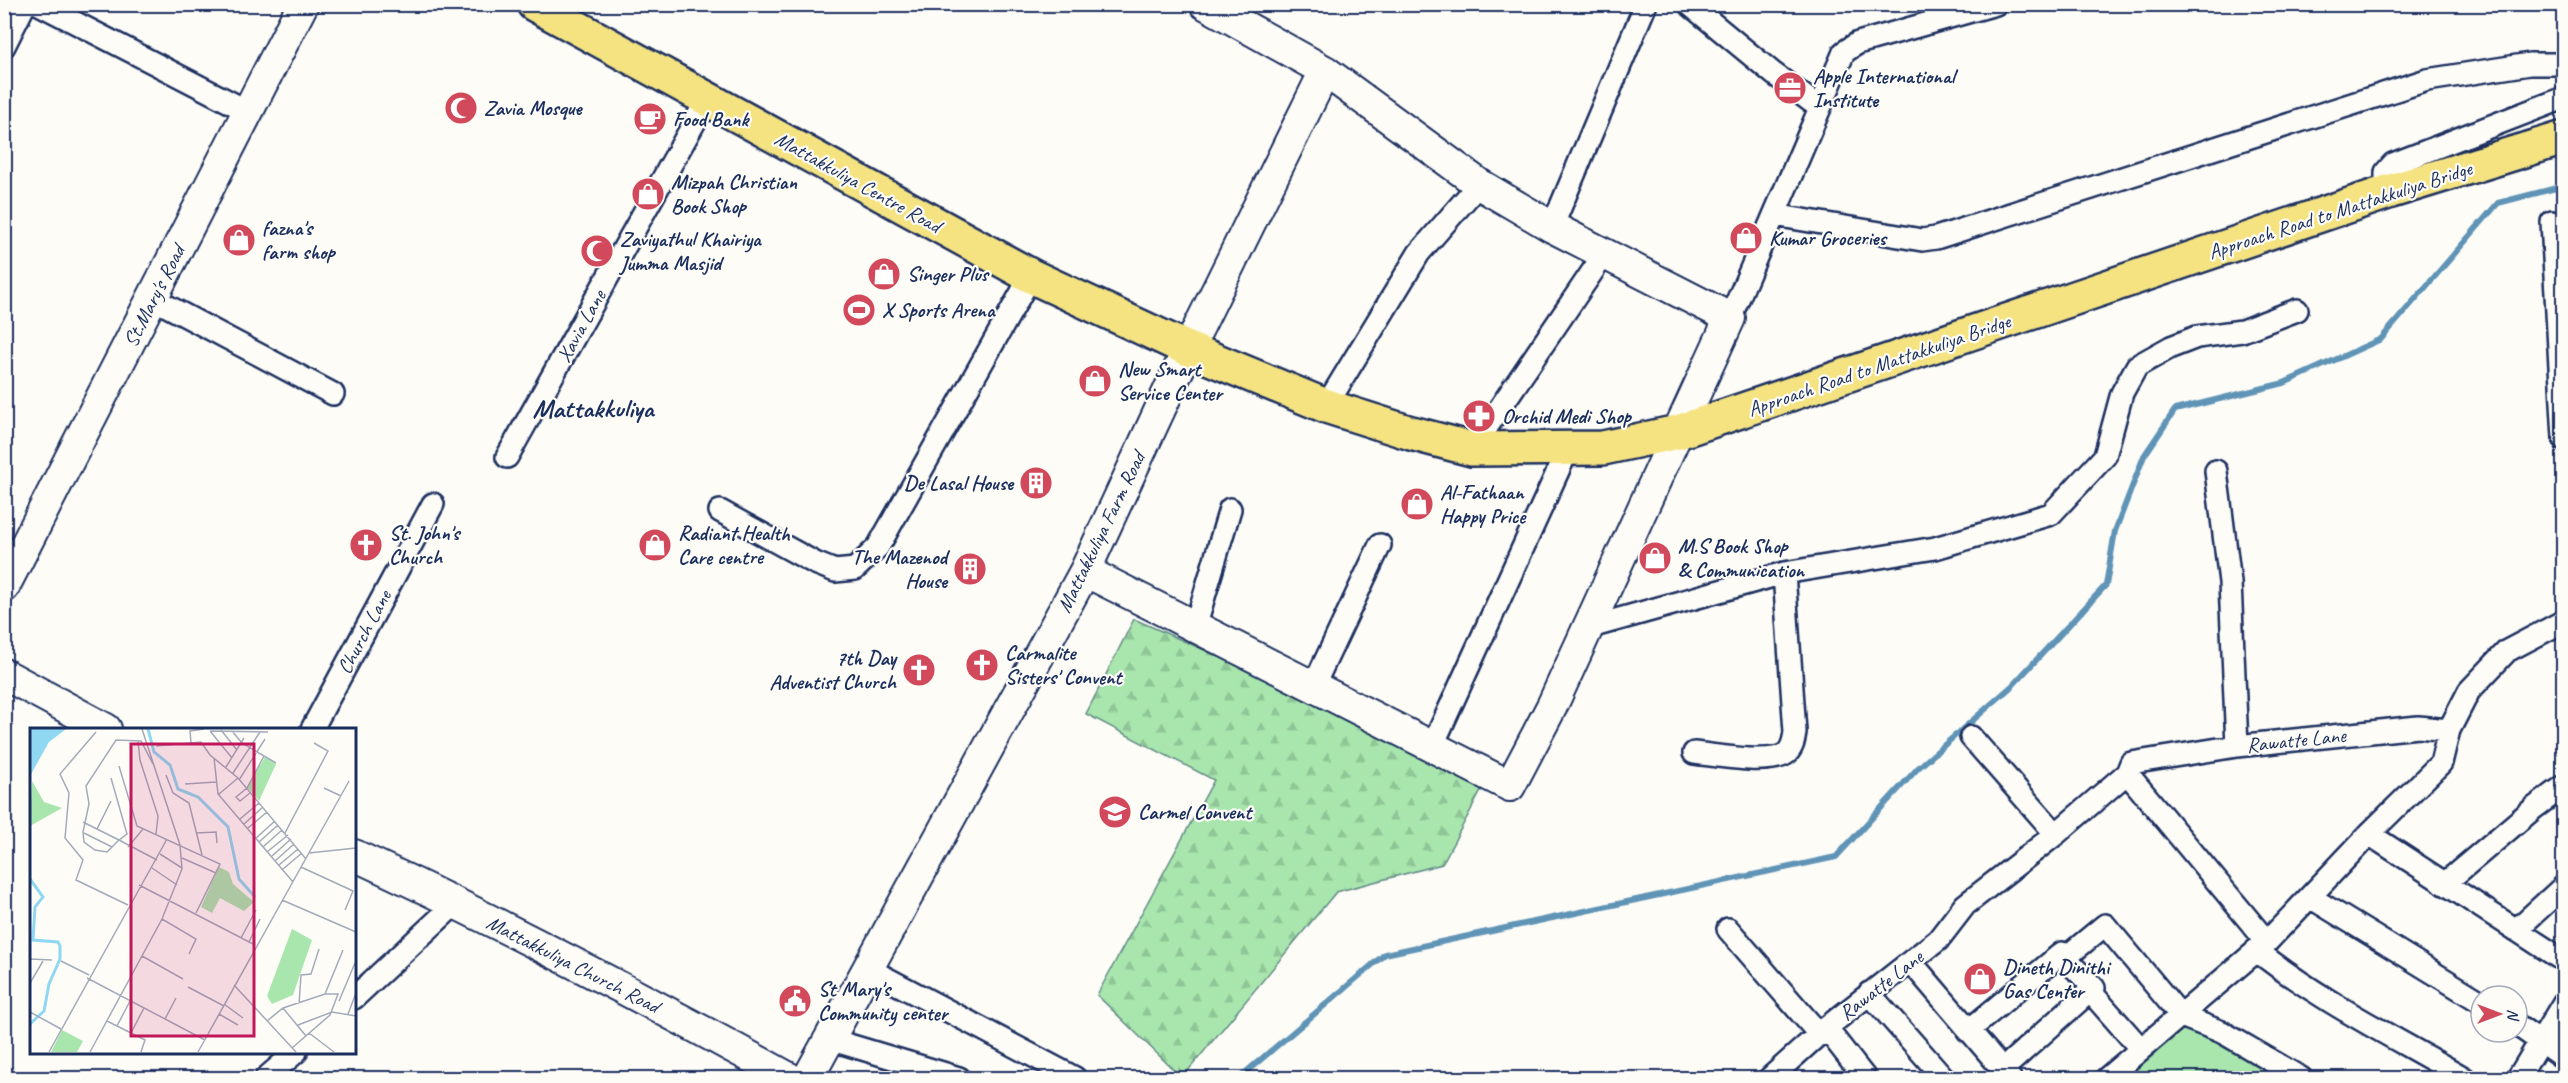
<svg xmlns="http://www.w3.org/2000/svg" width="2568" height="1083" font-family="Caveat,sans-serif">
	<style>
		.forest { fill: url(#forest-firs); stroke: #628a86; stroke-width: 1.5 }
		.park { fill: #a8e6ad; stroke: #628a86; stroke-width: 1.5 }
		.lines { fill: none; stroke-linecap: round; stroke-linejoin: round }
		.stream { stroke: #6194b6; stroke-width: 6 }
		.street-casing { stroke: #1b2f5e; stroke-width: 26 }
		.secondary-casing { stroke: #1b2f5e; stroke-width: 34 }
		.primary-casing { stroke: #1b2f5e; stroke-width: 38 }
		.street { stroke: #fdfcf7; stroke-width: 21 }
		.secondary { stroke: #fdfcf7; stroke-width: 30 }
		.primary { stroke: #f5e382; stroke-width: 33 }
		.labels { text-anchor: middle; stroke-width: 4.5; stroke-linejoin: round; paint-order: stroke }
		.poi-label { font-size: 21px; font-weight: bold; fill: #1b2f5e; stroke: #fdfcf7; text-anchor: start }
		.street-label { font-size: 21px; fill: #1b2f5e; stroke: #fdfcf7 }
		.district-label { font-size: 27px; font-weight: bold; fill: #1b2f5e; stroke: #fdfcf7 }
		.inset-river { fill: none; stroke: #90d8f1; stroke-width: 3 }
		.inset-road { fill: none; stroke: #a3aaba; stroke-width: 1.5 }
		.view { fill: #c2185b; fill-opacity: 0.15; stroke: #c2185b; stroke-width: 3 }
		.inset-edge { fill: none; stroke: #1b2f5e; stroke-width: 3 }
	</style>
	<defs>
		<pattern id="forest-firs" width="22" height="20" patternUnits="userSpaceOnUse" patternTransform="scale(1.5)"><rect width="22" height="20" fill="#a8e6ad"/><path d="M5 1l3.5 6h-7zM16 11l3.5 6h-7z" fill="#90c697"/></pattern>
	</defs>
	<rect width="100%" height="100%" fill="#fdfcf7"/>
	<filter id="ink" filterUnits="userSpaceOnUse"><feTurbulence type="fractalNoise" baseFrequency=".0167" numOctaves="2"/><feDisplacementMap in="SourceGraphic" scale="12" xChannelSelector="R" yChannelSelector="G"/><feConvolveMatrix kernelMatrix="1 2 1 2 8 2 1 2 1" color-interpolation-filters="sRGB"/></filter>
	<g filter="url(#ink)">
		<path class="forest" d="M 1134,619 L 1489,776 L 1442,864 L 1336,892 L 1182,1078 L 1097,995 L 1214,780 L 1086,714 Z"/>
		<path class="park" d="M 2188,1016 L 2292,1078 L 2120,1078 Z"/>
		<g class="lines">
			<path class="stream" d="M 1239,1078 L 1385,954 L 1836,857 L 1918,768 L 2012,686 L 2106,585 L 2115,531 L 2144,456 L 2175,410 L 2284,383 L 2381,339 L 2498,203 L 2564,186"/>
			<defs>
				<path id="street" d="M 39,4 L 249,112
					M 1689,4 L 1774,74 L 1820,108
					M 4,46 L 25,4
					M 2391,191 L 2386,181 L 2386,172 L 2393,164 L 2564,98
					M 1774,215 L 1922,240 L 1936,238 L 2427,80 L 2530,64 L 2564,64
					M 2552,222 L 2564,439
					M 1552,227 L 1646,4
					M 152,298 L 333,394
					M 1730,318 L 1844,52 L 1858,43 L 1996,4
					M 1326,406 L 1419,253 L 1479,184
					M 1472,449 L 1605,253
					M 507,457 L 707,100
					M 2216,471 L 2230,582 L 2237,746
					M 720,511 L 815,563 L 835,571 L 855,569 L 878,547 L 1031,276
					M 1195,627 L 1230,509
					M 1587,628 L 1784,573 L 1935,548 L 2051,514 L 2105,456 L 2122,393 L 2137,366 L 2171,347 L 2197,337 L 2242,331 L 2297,310
					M 1313,687 L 1380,545
					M 312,729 L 433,504
					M 1971,737 L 2056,834
					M 1432,747 L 1568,449
					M 1694,753 C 1715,755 1771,766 1787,753 C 1793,747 1794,740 1795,732 L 1784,573
					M 2127,773 L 2267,942
					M 2369,834 L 2564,961
					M 2444,884 L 2534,808 L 2564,786
					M 2310,897 L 2481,1002
					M 1728,929 L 1820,1035
					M 2516,930 L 2564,886
					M 2256,950 C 2320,1001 2394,1037 2464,1078
					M 1911,962 L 2010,1078
					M 867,968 L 1075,1078
					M 1869,993 L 1944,1078
					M 354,998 L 455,904
					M 2517,1025 L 2564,1058
					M 1826,1028 L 1865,1078
					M 1968,1031 L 2062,953 L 2065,958
					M 829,1039 L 959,1078
					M 2141,1049 L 2090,991 L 2094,988 L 2065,958 L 2105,925 L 2181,1016 L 2222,1032 L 2301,1078
					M 2002,1070 L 2090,991
					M 266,1078 L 296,1052
					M 1770,1078 L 1826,1028 L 1938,940 L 1965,905 L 2056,834 L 2127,773 L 2131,763 L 2237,746 L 2418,727 L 2449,730
					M 2107,1078 L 2267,942 L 2369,834 L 2441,763 L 2449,730 L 2469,691 L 2507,651 L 2564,621
					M 2518,1078 L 2564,1002"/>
				<path id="secondary" d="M 1085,571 L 1510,786 L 1552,706 L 1730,318 L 1552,227 L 1479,184 L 1325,71 L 1205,4
					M 4,587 L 303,4
					M 4,674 L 106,729
					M 354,855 C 502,923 647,1000 789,1078
					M 808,1078 L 1085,571 L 1188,349 L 1325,71"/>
				<path id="primary" d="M 534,4 L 1031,276 L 1188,349 L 1326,406 L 1411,433 L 1472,449 L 1603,448 L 1678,432 L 2391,191 L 2564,138"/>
			</defs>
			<use href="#street" class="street-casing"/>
			<use href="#secondary" class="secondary-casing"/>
			<use href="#primary" class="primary-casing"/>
			<use href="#street" class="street"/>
			<use href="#secondary" class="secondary"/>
			<use href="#primary" class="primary"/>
		</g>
	</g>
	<defs>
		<symbol id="office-disc" viewBox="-11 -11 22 22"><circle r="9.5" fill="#d1495b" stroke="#fdfcf7"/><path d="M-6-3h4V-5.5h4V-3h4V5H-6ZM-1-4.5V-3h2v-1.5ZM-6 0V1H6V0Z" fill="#fff"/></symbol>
		<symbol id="mosque-disc" viewBox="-11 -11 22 22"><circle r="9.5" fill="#d1495b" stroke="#fdfcf7"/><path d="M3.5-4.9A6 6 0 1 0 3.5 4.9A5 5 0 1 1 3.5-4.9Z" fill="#fff"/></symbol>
		<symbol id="cafe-disc" viewBox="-11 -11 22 22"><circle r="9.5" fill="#d1495b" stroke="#fdfcf7"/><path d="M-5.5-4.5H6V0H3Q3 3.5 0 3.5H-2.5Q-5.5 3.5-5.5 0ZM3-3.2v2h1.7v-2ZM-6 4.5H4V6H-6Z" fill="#fff"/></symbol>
		<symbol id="shop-disc" viewBox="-11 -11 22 22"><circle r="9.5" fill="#d1495b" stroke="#fdfcf7"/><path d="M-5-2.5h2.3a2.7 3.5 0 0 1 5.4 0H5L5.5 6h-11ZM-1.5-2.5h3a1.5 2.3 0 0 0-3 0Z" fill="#fff"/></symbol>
		<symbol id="stadium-disc" viewBox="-11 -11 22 22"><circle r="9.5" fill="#d1495b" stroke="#fdfcf7"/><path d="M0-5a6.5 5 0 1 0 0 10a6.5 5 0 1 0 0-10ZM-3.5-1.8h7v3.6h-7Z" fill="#fff"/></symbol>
		<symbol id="pharmacy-disc" viewBox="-11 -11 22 22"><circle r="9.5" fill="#d1495b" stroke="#fdfcf7"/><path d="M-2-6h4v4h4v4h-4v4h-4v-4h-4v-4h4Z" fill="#fff"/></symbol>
		<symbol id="building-disc" viewBox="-11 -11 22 22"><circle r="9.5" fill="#d1495b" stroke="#fdfcf7"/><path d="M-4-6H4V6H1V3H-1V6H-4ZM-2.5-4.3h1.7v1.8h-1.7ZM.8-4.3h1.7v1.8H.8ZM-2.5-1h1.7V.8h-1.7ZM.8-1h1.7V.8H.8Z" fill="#fff"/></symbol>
		<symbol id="church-disc" viewBox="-11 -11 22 22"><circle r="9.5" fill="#d1495b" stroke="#fdfcf7"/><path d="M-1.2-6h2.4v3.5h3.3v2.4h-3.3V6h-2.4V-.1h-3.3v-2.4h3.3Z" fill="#fff"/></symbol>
		<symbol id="school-disc" viewBox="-11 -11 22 22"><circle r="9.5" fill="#d1495b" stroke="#fdfcf7"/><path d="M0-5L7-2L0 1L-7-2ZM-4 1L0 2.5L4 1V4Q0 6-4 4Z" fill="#fff"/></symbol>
		<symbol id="civic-disc" viewBox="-11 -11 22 22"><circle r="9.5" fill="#d1495b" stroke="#fdfcf7"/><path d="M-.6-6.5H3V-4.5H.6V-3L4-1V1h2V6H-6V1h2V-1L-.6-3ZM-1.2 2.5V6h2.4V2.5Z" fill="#fff"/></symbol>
	</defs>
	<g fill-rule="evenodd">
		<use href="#office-disc" x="1771" y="69" width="38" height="38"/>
		<use href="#mosque-disc" x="442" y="89" width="38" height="38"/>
		<use href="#cafe-disc" x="631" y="100" width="38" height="38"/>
		<use href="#shop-disc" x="629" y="175" width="38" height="38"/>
		<use href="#shop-disc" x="1727" y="219" width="38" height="38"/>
		<use href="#shop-disc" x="220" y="221" width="38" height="38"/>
		<use href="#mosque-disc" x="578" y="232" width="38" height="38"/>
		<use href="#shop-disc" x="865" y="255" width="38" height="38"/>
		<use href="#stadium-disc" x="840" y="291" width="38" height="38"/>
		<use href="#shop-disc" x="1076" y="362" width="38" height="38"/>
		<use href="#pharmacy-disc" x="1460" y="397" width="38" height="38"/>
		<use href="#building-disc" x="1017" y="464" width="38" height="38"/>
		<use href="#shop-disc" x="1398" y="485" width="38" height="38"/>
		<use href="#church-disc" x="347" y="526" width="38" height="38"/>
		<use href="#shop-disc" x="636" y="526" width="38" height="38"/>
		<use href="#shop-disc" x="1636" y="539" width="38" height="38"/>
		<use href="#building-disc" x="951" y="550" width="38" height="38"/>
		<use href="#church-disc" x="963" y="646" width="38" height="38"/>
		<use href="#church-disc" x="900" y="651" width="38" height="38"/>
		<use href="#school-disc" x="1096" y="793" width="38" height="38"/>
		<use href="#shop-disc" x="1961" y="960" width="38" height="38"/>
		<use href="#civic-disc" x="776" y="982" width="38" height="38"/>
	</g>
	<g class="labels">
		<g class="poi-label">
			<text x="1813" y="83">Apple International<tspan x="1813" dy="24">Institute</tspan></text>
			<text x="484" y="115">Zavia Mosque</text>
			<text x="673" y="126">Food Bank</text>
			<text x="671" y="189">Mizpah Christian<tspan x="671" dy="24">Book Shop</tspan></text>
			<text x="262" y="235">fazna's<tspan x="262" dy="24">farm shop</tspan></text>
			<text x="1769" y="245">Kumar Groceries</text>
			<text x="620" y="246">Zaviyathul Khairiya<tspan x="620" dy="24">Jumma Masjid</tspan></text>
			<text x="907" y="281">Singer Plus</text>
			<text x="882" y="317">X Sports Arena</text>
			<text x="1118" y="376">New Smart<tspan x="1118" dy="24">Service Center</tspan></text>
			<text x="1502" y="423">Orchid Medi Shop</text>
			<text x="1013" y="490" text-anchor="end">De Lasal House</text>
			<text x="1440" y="499">Al-Fathaan<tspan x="1440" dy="24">Happy Price</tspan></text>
			<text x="389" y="540">St. John's<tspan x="389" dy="24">Church</tspan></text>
			<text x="678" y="540">Radiant Health<tspan x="678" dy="24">Care centre</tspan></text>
			<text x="1678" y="553">M.S Book Shop<tspan x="1678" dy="24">&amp; Communication</tspan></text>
			<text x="947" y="564" text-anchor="end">The Mazenod<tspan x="947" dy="24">House</tspan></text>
			<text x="1005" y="660">Carmalite<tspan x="1005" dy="24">Sisters' Convent</tspan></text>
			<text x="896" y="665" text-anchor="end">7th Day<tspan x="896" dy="24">Adventist Church</tspan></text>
			<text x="1138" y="819">Carmel Convent</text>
			<text x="2003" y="974">Dineth Dinithi<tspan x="2003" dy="24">Gas Center</tspan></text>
			<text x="818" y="996">St Mary's<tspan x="818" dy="24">Community center</tspan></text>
		</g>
		<g class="street-label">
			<text transform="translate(858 182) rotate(29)" y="7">Mattakkuliya Centre Road</text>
			<text transform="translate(2340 210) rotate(-18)" y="7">Approach Road to Mattakkuliya Bridge</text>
			<text transform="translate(154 296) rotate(-63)" y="7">St.Mary's Road</text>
			<text transform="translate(581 326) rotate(-61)" y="7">Xavia Lane</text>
			<text transform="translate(1879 365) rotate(-19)" y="7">Approach Road to Mattakkuliya Bridge</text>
			<text transform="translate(1101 532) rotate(-64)" y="7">Mattakkuliya Farm Road</text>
			<text transform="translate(364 632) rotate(-62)" y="7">Church Lane</text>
			<text transform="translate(2296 740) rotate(-6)" y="7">Rawatte Lane</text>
			<text transform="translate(573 964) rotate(27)" y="7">Mattakkuliya Church Road</text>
			<text transform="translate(1881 985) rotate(-38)" y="7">Rawatte Lane</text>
		</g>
		<g class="district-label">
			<text x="593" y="417">Mattakkuliya</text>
		</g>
	</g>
	<g transform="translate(30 728)">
		<rect width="326" height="326" fill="#fdfcf7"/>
		<path d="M 2,53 L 14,74 L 32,80 L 0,98 ZM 262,201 L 282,212 L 263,267 L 242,276 L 237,268 Z" fill="#a8e6ad"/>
		<path d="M 189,139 L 199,144 L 203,156 L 224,174 L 214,183 L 190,170 L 182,185 L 171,179 Z" fill="#a8e6ad"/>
		<path d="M 235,29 L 246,36 L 229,73 L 217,59 ZM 32,302 L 53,313 L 47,324 L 21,324 Z" fill="#a8e6ad"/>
		<path d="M 0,1 L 36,1 L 19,14 L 0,48 Z" fill="#90d8f1"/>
		<path class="inset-river" d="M 118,1 L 124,24 L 140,37 L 148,61 L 168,69 L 198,99 L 209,151 L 225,169M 0,151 L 13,169 L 5,179 L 3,212 L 28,214 L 30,218 L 30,231 L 19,256 L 14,283 L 0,296"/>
		<path class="inset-road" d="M 191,2 L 207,22M 180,3 L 238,4M 180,3 L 202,30M 202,3 L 212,15 L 246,35M 66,4 L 30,46 L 39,65 L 35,110 L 53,132 L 46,152 L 98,177M 108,13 L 110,32 L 128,88 L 126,106M 161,15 L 160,3 L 174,1M 126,18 L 171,14 L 180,27 L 208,50 L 276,131M 184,30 L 188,66 L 263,154M 123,36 L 111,13 L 86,12 L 56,58 L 59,76 L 53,104 L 54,114 L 65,122 L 77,124 L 89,112 L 127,132M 89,38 L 107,98 L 190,136 L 166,185M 196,39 L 214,10M 203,45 L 230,4M 136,47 L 143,65 L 159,75 L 172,127M 209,52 L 235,11M 155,56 L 186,54M 294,60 L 311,68M 220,65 L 210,73 L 206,69 L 217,60 L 234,28M 189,66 L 208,50M 210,91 L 229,75M 53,94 L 89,112 L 97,106 L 81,50M 214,96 L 233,79M 218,100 L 237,84M 67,101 L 81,73M 54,105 L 82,119M 166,105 L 186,104 L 187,115M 255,105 L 298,23 L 284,15M 226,110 L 245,93M 229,114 L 248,97M 98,119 L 113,101M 233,119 L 252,102M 237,124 L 258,107M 279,125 L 326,120M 130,126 L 152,140M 242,128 L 261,111M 152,130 L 186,145M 245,133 L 264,116M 249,137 L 268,121M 271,139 L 323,163 L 315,182M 122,140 L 147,157M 253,141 L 272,125M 109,157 L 225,217M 252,172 L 326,204M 132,191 L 166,211 L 159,226M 211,210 L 226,182M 219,214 L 230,191M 112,228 L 153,251M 0,231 L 22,232M 31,233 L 59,247M 57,250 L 175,312M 0,255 L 13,233M 204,257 L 266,324M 158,259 L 194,278M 295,266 L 313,222M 309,273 L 325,235M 194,276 L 213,290M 269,276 L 271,247 L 281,246 L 289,221M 253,280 L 276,308M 0,284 L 31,301M 189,286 L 208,297M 318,286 L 326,265M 135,291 L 146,270M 77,293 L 115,312 L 111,324M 237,293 L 253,280 L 295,266 L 308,266 L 300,287 L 262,320M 268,297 L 302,284 L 326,288M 87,298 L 100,273M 101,305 L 114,280M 279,305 L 304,324M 19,324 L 137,111M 60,324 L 132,191 L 152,141 L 150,117 L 112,1M 168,324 L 319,53"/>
		<path class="view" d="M 101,16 L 224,16 L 224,308 L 101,308 Z"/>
		<rect width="326" height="326" class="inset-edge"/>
	</g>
	<rect width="2568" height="1083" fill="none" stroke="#fdfcf7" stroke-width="24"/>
	<rect x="12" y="12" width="2544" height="1059" fill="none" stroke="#1b2f5e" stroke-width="2" filter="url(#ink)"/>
	<g transform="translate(2499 1014) rotate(90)"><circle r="28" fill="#fdfcf7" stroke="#a3aaba" stroke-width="1.5"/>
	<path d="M0-4.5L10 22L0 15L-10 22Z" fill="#d1495b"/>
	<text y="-9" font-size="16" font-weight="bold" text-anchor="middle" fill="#1b2f5e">N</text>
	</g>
</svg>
